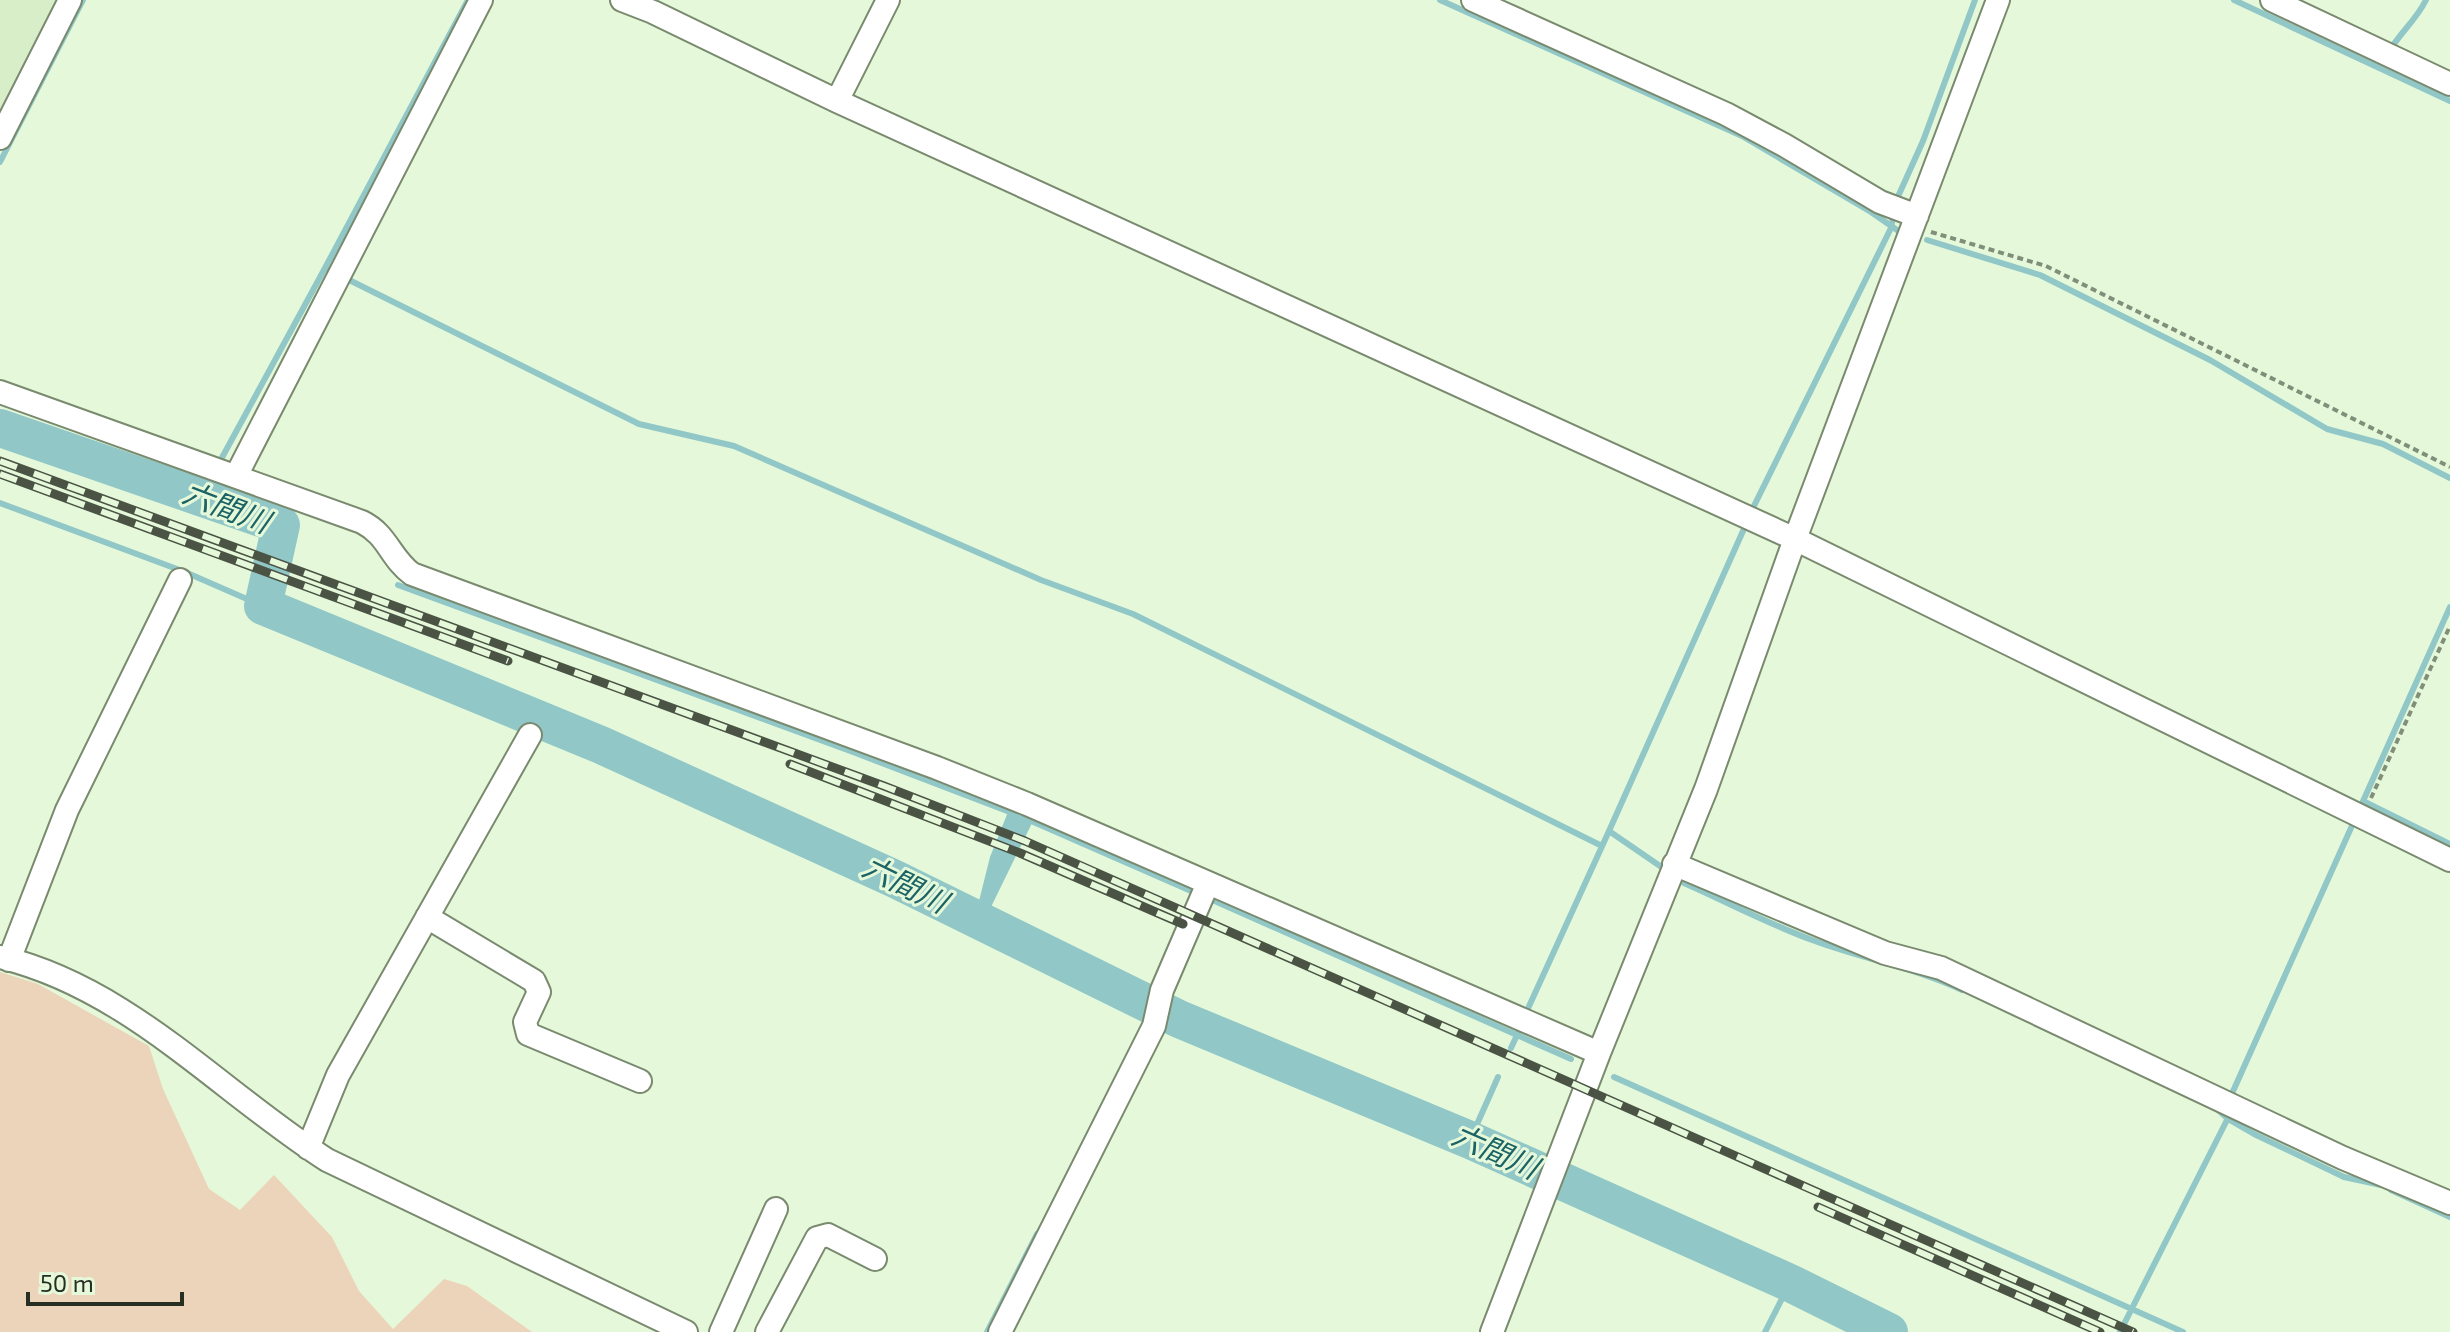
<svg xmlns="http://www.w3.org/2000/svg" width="2450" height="1332" font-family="'Exo 2','Noto Sans JP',sans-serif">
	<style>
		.built { fill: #d7eec9 }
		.green { fill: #ebd4ba }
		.water { fill: #92c7c8 }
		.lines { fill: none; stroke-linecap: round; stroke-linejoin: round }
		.stream { stroke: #92c7c8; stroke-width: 6 }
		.river { stroke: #92c7c8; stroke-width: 38 }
		.minor-casing { stroke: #798a6f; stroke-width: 26 }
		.path { stroke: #818f7a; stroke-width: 4; stroke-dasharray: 6 4; stroke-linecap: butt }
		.minor { stroke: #fff; stroke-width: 22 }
		.rail-casing { stroke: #4a5344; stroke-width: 9 }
		.rail { stroke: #e5f9da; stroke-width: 6; stroke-dasharray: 18; stroke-linecap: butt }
		.labels { text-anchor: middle; stroke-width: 6; stroke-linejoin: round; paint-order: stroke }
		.water-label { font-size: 30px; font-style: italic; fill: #1c6365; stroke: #e5f9da }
	</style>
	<rect width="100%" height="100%" fill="#e5f9da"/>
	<path class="built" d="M 0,0 L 60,0 L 0,119 Z"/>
	<path class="green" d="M 0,972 L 38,984 L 149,1046 L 163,1089 L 209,1189 L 240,1210 L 274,1175 L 332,1237 L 359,1291 L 393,1329 L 444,1279 L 467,1286 L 532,1332 L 0,1332 Z"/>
	<path class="water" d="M 1010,807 L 1035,817 L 991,907 L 979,901 L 990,857 Z"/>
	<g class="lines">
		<path class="stream" d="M 1440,0 L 1742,136 L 1871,212 L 1897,230
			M 2234,0 L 2450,101
			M 2389,52 C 2400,32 2415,22 2426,0
			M 0,162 L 83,0
			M 1896,201 L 1923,141 L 1975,0
			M 1927,240 L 2040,275 L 2210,360 L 2327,429 L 2383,444 L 2450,478
			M 325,268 L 468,0
			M 218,465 L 325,268 L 639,424 L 734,446 L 1041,580 L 1133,614 L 1602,846
			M 200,498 L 213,474
			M 0,503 L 185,572 L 263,606
			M 1751,512 L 1891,228 L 1894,212
			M 398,585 L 853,752 L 1015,814
			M 2363,801 L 2450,844
			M 1029,820 L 1198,894
			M 1609,831 L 1747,522
			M 1684,883 C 1727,902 1770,925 1815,941 C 1863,959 1916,968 1962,990
			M 1208,898 L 1571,1059
			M 978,920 L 987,898
			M 1525,1015 L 1609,831 L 1660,866
			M 1511,1048 L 1518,1033
			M 1614,1077 L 2183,1332
			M 2230,1098 L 2450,607
			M 2216,1108 L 2228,1119 L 2254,1134 L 2344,1177 L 2381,1185
			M 1470,1140 L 1498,1077
			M 2391,1190 L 2450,1217
			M 987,1332 L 1037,1234
			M 1765,1332 L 1790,1283
			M 2120,1332 L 2228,1118"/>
		<path class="river" d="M 0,428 L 281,525 L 263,606 L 601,745 L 895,879 L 1179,1019 L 1470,1140 L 1790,1283 L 1889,1332"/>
		<defs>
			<path id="minor" d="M 622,0 L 653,12 L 837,101 L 1795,539 L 2450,860
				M 1473,0 L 1726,114 L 1784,145 L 1880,202 L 1917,216
				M 2272,0 L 2450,84
				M 837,101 L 888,0
				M 0,138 L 70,0
				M 0,392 L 362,522 C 388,535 390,558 412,574 L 937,768 L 1027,804 L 1599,1053
				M 236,476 L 481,0
				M 1674,864 L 1885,953 L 1941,968 L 2343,1158 L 2450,1203
				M 427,917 L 534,981 L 539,992 L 525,1022 L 528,1034 L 640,1081
				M 0,957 C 129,988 219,1091 327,1160 L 686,1332
				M 9,960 L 67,810 L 180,580
				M 308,1148 L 338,1075 L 530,735
				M 721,1332 L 776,1209
				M 767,1332 L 817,1238 L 828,1235 L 875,1259
				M 1000,1332 L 1154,1026 L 1162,990 L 1208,883
				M 1492,1332 L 1599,1053 L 1706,789 L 1795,539 L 1998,0"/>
		</defs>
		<use href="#minor" class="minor-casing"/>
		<path class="path" d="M 1931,232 L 2046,266 L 2450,467
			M 2371,798 L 2450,626"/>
		<use href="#minor" class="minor"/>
		<defs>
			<path id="rail" d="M 0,461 L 884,786 L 1025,841 L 2133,1332
				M 0,474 L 508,661
				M 790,764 L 1020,853 L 1183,924
				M 1818,1207 L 2100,1332"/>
		</defs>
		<use href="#rail" class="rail-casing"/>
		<use href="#rail" class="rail"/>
	</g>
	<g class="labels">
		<g class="water-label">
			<text transform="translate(226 508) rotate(21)" y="10">六間川</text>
			<text transform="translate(905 885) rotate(26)" y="10">六間川</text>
			<text transform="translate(1495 1152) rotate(24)" y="10">六間川</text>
		</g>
	</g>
	<path d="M28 1292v12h154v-12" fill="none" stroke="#272e22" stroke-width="4"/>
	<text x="40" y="1292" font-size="24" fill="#272e22" stroke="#e5f9da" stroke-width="6" paint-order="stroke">50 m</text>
</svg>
